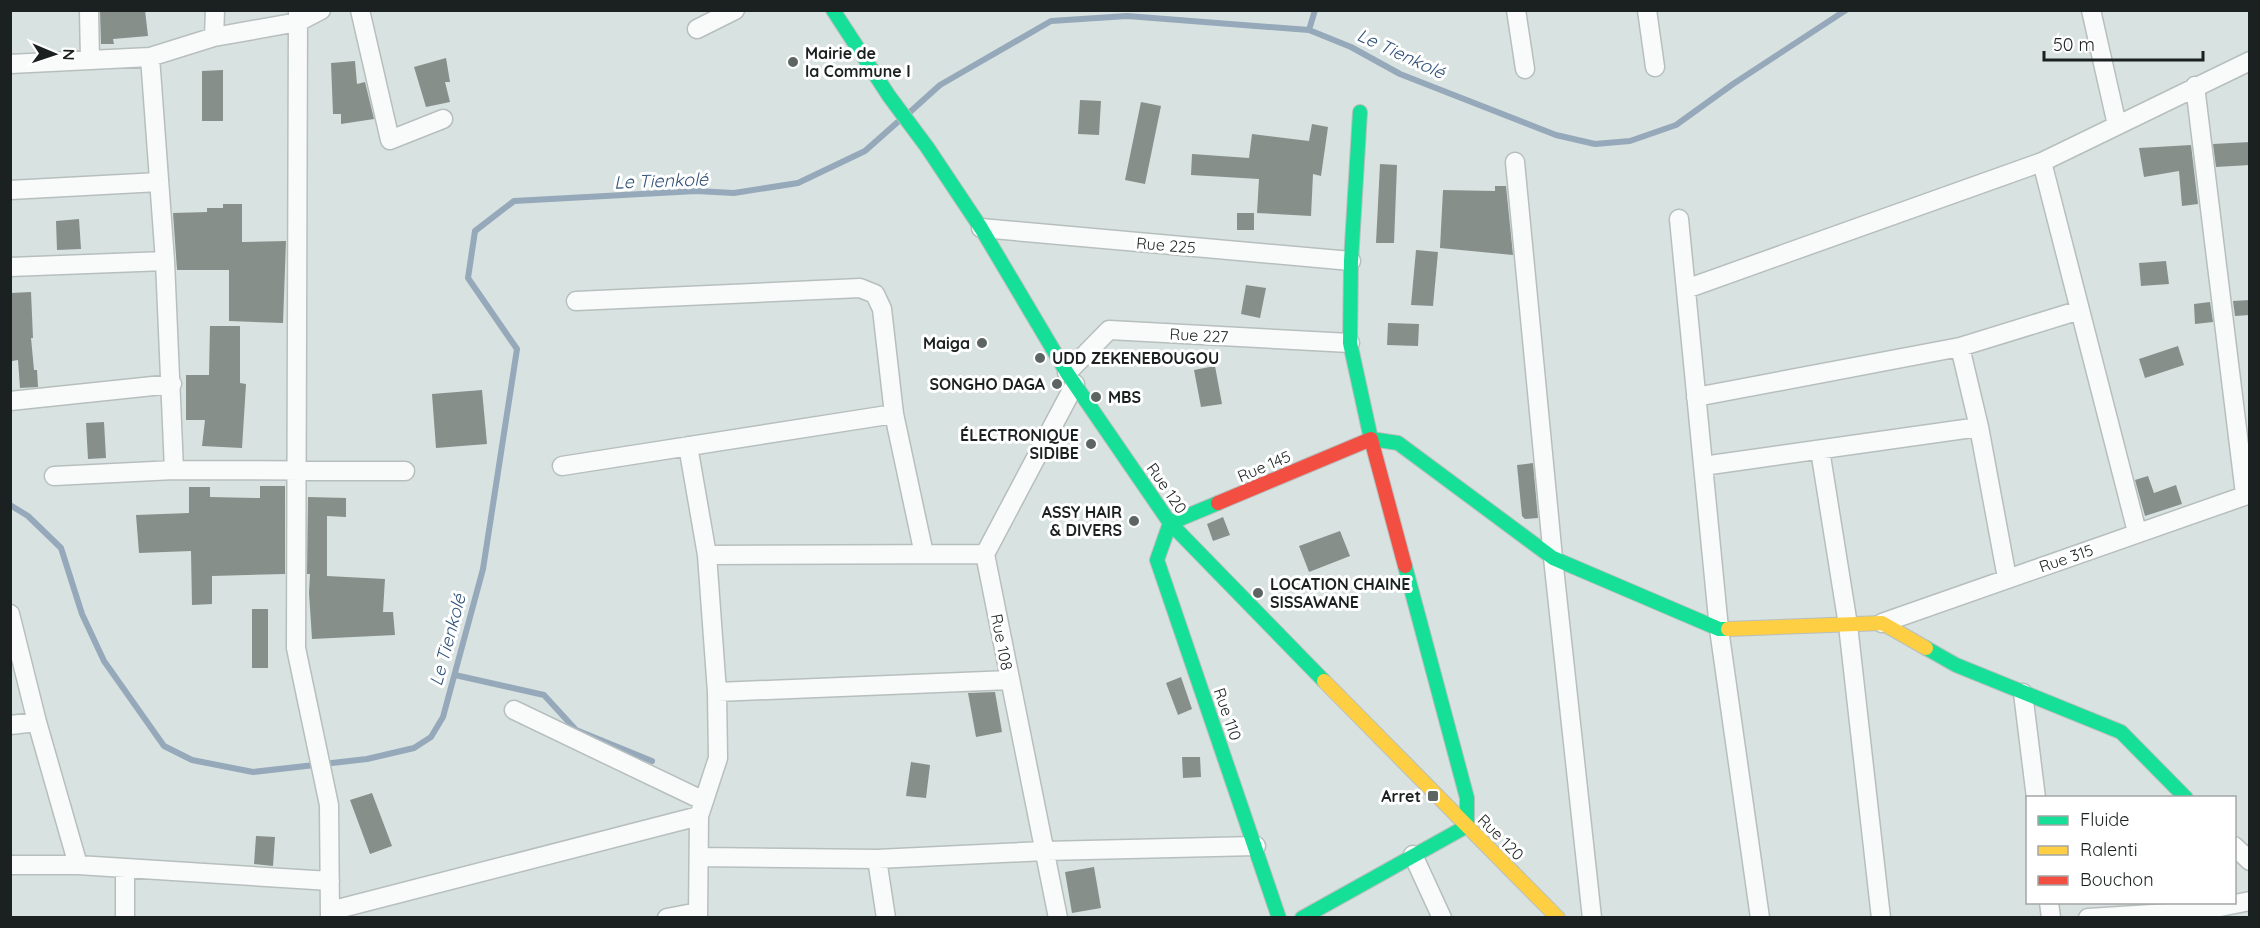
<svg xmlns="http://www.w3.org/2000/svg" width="2260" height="928" font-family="Quicksand,sans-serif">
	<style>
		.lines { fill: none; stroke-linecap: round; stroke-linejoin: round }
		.stream { stroke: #96a9ba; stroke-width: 6 }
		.building { fill: #868f8a }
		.street-casing { stroke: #b7bfbe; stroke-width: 21 }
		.fast-casing { stroke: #b7bfbe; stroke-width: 16 }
		.slow-casing { stroke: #b7bfbe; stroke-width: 16 }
		.jam-casing { stroke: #b7bfbe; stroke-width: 16 }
		.street { stroke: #f9fbfa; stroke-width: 18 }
		.fast { stroke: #16e098; stroke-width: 14 }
		.slow { stroke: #ffcf43; stroke-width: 14 }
		.jam { stroke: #f24e42; stroke-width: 14 }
		.poi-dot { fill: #5d6563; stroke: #fff; stroke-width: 2 }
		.labels { text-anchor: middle; stroke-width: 6; stroke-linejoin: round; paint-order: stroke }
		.poi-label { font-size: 16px; font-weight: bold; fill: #1b2120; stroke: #fff; text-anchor: end }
		.street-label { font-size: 16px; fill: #1b2120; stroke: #fff }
		.water-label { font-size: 18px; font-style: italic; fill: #2f5178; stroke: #fff }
	</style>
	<rect width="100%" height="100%" fill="#d8e2e0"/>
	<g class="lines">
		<path class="stream" d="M 1309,30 L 1315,10
			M 910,112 L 940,85 L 1051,21 L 1127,16 L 1309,30 L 1351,47 L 1400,74 L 1556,135 L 1595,144 L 1630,141 L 1676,125 L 1733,84 L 1846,10
			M 10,505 L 28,516 L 61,548 L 82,614 L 104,661 L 164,746 L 192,760 L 253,772 L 367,759 L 414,748 L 431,737 L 443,717 L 483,569 L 517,349 L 468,278 L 475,231 L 514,201 L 696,191 L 734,193 L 798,183 L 865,151 L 900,120
			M 455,675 L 544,695 L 576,730 L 652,761"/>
	</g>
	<path class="building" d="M 145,10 L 148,36 L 113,39 L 114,44 L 101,44 L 100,11 Z
		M 446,58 L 450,82 L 445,82 L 450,102 L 426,107 L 414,67 Z
		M 355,61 L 357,84 L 365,82 L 374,119 L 341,124 L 341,114 L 333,114 L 331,63 Z
		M 223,70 L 223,121 L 202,121 L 202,71 Z
		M 1080,100 L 1101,101 L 1099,135 L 1078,134 Z
		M 1141,102 L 1161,106 L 1145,184 L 1125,180 Z
		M 1312,124 L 1328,127 L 1321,176 L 1313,174 L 1311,216 L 1257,213 L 1259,179 L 1191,175 L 1192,154 L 1249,158 L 1252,134 L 1309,141 Z
		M 2250,142 L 2250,165 L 2216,167 L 2213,144 Z
		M 2191,145 L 2198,204 L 2182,206 L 2179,171 L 2144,177 L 2139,148 Z
		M 1380,164 L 1397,165 L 1394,243 L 1376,243 Z
		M 1495,186 L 1506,186 L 1513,255 L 1440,248 L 1443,190 L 1495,191 Z
		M 223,204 L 242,204 L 242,242 L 286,241 L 283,323 L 229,321 L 229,270 L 177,270 L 173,213 L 207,212 L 207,208 L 223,208 Z
		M 1237,213 L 1254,213 L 1254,230 L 1237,230 Z
		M 79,219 L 81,249 L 57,250 L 56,221 Z
		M 1416,250 L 1438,252 L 1433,306 L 1411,305 Z
		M 2166,261 L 2169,284 L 2141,286 L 2139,263 Z
		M 1246,285 L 1266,288 L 1260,318 L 1241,314 Z
		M 31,292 L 33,338 L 31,338 L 34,370 L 37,370 L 38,387 L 20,388 L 18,360 L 12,361 L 10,350 L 10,293 Z
		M 2250,300 L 2250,315 L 2235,316 L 2233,301 Z
		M 2210,302 L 2213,322 L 2195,324 L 2194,304 Z
		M 1388,323 L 1419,324 L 1418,346 L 1387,345 Z
		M 210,326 L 240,326 L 240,383 L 246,384 L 242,448 L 202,446 L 205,420 L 186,420 L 186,375 L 209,375 Z
		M 2178,346 L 2184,365 L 2145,378 L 2139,359 Z
		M 1215,366 L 1222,404 L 1201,407 L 1194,370 Z
		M 482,390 L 487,444 L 436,448 L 432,394 Z
		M 104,422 L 106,458 L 88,459 L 86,423 Z
		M 1533,463 L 1538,518 L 1525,519 L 1522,516 L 1517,465 Z
		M 2148,476 L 2154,493 L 2176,485 L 2182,504 L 2145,516 L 2135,480 Z
		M 260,486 L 285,486 L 285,574 L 212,576 L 212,604 L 192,605 L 191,551 L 139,553 L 136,515 L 189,513 L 189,487 L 210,487 L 210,497 L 260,498 Z
		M 308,497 L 346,498 L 346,517 L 327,516 L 327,576 L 385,579 L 383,612 L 393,612 L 395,635 L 312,639 L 309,593 L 310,574 L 307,574 Z
		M 1223,517 L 1230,535 L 1213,541 L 1207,524 Z
		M 1340,531 L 1350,556 L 1309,572 L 1299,546 Z
		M 252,609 L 268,609 L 268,668 L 252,668 Z
		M 1181,677 L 1192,709 L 1178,715 L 1166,683 Z
		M 995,692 L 1002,732 L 976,737 L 968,693 Z
		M 1182,757 L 1200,757 L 1201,777 L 1183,778 Z
		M 911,762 L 930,765 L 926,798 L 906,796 Z
		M 372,793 L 392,846 L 370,854 L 350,800 Z
		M 256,836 L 275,837 L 273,866 L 254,864 Z
		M 1094,867 L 1101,908 L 1072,913 L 1065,872 Z"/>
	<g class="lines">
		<defs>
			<path id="street" d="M 89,10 L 90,60
				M 298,10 L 296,648 L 329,805 L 330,918
				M 360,10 L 390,140 L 443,119
				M 1516,10 L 1525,69
				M 1647,10 L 1655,67
				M 2091,10 L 2117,125
				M 697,29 L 735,10
				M 214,37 L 215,10
				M 150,57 L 165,261 L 174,470
				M 10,64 L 150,57 L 214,37 L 298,22 L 321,10
				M 2195,86 L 2245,494
				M 1515,162 L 1553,558 L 1592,918
				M 2042,162 L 2137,532
				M 10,190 L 159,182
				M 1679,219 L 1719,629 L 1760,918
				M 981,228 L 1351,261
				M 10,267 L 165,261
				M 1686,289 L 2042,162 L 2250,61
				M 576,301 L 860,288 L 875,294 L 882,309 L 894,414 L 924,554
				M 1960,347 L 1979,427 L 2007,578
				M 1067,373 L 1109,330 L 1350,343
				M 1696,397 L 1960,347 L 2080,310
				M 10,401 L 172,384
				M 688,446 L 707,555 L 717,692 L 718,758 L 699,816 L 698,918
				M 1820,450 L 1848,625 L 1881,918
				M 562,466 L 894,414
				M 1703,466 L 1979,427
				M 54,476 L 174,470 L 405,471
				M 707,555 L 985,554
				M 10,614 L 37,722 L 78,865
				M 1882,623 L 2250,494
				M 717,692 L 1010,680
				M 2023,693 L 2036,798
				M 514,710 L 704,801
				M 10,725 L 37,722
				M 2234,846 L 2250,861
				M 1413,855 L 1442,918
				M 699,857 L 877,859 L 1045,851 L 1256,846
				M 877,859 L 886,918
				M 10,865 L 78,865 L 330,881
				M 125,868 L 125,918
				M 2049,902 L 2051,918
				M 330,911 L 699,816
				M 667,918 L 698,912
				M 1058,918 L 985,554 L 1075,384
				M 2088,918 L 2200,911 L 2250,901"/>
			<path id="fast" d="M 833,10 L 889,96 L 927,147 L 981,228 L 1067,373 L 1170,523 L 1324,681
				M 1360,112 L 1351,261 L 1350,343 L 1371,439 L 1398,443 L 1553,558 L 1719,629 L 1728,629
				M 1218,503 L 1170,523 L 1157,560 L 1279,918
				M 1926,648 L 1956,665 L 2121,732 L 2186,798
				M 1302,918 L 1467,826 L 1467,798 L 1405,566"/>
			<path id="slow" d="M 1728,629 L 1882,623 L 1926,648
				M 1324,681 L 1558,918"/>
			<path id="jam" d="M 1218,503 L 1371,439 L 1405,566"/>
		</defs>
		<use href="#street" class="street-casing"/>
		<use href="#fast" class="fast-casing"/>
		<use href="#slow" class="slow-casing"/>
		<use href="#jam" class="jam-casing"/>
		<use href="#street" class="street"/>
		<use href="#fast" class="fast"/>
		<use href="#slow" class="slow"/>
		<use href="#jam" class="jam"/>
	</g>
	<g class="poi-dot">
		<circle cx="793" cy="62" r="6"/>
		<circle cx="982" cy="343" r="6"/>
		<circle cx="1040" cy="358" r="6"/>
		<circle cx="1057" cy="384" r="6"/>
		<circle cx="1096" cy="397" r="6"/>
		<circle cx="1091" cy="444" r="6"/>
		<circle cx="1134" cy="521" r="6"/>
		<circle cx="1258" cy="593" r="6"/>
		<rect x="1427" y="790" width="12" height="12" rx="3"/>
	</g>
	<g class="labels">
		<g class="poi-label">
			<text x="805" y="59" text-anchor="start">Mairie de<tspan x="805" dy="18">la Commune I</tspan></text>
			<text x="970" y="349">Maiga</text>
			<text x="1052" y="364" text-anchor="start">UDD ZEKENEBOUGOU</text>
			<text x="1045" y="390">SONGHO DAGA</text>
			<text x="1108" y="403" text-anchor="start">MBS</text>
			<text x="1079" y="441">ÉLECTRONIQUE<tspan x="1079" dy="18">SIDIBE</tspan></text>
			<text x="1122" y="518">ASSY HAIR<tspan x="1122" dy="18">&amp; DIVERS</tspan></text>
			<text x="1270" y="590" text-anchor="start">LOCATION CHAINE<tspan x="1270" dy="18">SISSAWANE</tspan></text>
			<text x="1421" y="802">Arret</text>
		</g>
		<g class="street-label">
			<text transform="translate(1166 245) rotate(5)" y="6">Rue 225</text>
			<text transform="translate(1199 335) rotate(3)" y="6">Rue 227</text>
			<text transform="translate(1264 466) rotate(-23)" y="6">Rue 145</text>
			<text transform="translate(1167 488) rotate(55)" y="6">Rue 120</text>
			<text transform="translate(2066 558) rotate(-19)" y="6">Rue 315</text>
			<text transform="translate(1002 642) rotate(79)" y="6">Rue 108</text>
			<text transform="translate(1228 714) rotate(71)" y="6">Rue 110</text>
			<text transform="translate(1501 837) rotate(45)" y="6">Rue 120</text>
		</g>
		<g class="water-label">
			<text transform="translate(1401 54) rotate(25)" y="6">Le Tienkolé</text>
			<text transform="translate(661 181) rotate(-2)" y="6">Le Tienkolé</text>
			<text transform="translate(448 640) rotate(-75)" y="6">Le Tienkolé</text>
		</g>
	</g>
	<rect width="2260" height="928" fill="none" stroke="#1b2120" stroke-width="24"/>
	<rect x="2026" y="796" width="210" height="108" fill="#ffffff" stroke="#a4a6a6" stroke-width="1.5"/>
	<rect x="2038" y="816" width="30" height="9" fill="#16e098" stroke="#a4a6a6" stroke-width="1.5"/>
	<text x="2080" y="826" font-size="18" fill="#1b2120">Fluide</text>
	<rect x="2038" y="846" width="30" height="9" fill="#ffcf43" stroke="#a4a6a6" stroke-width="1.5"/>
	<text x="2080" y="856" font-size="18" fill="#1b2120">Ralenti</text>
	<rect x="2038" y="876" width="30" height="9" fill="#f24e42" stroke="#a4a6a6" stroke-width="1.5"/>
	<text x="2080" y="886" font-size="18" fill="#1b2120">Bouchon</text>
	<g transform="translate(54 54) rotate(92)" stroke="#ffffff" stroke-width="4.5" paint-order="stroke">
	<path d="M0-4.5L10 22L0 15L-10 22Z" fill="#1b2120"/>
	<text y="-9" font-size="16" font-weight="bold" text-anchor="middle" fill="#1b2120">N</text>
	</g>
	<path d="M2044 51v9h159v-9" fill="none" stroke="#1b2120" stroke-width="3"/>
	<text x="2053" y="51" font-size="18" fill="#1b2120" stroke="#ffffff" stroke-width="4.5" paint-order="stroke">50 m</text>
</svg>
